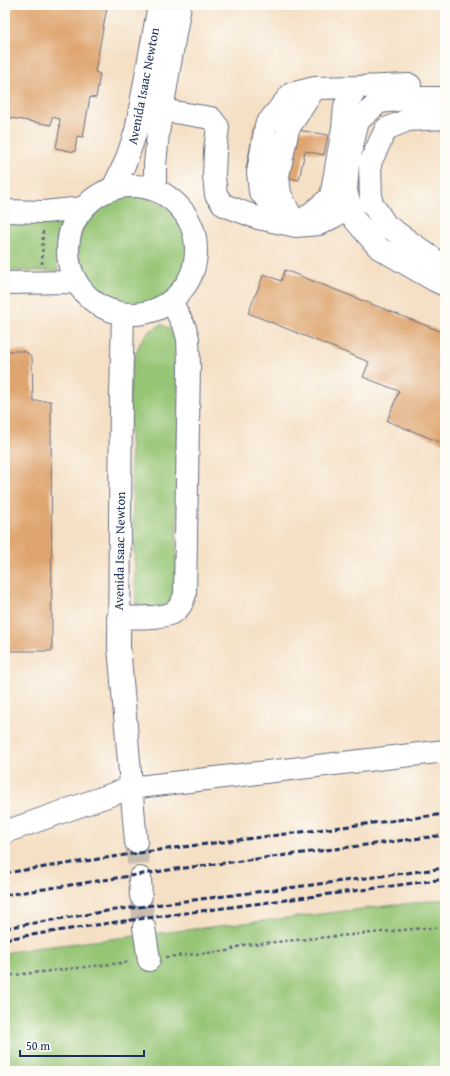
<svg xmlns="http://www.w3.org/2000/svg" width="450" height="1076" font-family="'Gentium Book Plus',serif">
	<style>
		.green { fill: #96c574; stroke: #587a69 }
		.building { fill: #dfa56f }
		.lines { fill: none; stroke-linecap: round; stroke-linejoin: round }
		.minor-tunnel { stroke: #c9bdb0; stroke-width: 22; stroke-dasharray: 22 11; stroke-linecap: butt }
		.minor-casing { stroke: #676d82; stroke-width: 24 }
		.path { stroke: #676d82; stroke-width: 2.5; stroke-dasharray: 3 3; stroke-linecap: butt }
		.minor { stroke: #fff; stroke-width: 22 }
		.rail { stroke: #1b2f5e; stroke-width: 3; stroke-dasharray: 6 3; stroke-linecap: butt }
		.labels { text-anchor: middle; stroke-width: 3; stroke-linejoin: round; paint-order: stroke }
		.street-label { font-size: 13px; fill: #1b2f5e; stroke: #fdfcf7 }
	</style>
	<rect width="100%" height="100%" fill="#fdfcf7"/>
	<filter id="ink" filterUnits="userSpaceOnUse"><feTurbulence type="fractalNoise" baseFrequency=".025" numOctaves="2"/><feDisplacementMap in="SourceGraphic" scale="8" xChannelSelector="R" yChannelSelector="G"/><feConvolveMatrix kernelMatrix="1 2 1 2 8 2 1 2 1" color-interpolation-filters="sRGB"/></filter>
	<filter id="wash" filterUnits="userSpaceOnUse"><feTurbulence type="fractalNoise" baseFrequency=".012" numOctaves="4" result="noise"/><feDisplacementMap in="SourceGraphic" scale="16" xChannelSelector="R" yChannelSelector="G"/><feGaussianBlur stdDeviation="0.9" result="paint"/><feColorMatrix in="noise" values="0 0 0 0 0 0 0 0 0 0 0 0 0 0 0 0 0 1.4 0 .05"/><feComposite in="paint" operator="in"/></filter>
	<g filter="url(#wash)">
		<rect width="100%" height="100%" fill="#f5e0c5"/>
		<path class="green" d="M78 251a55 55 0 1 1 110 0a55 55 0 1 1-110 0Z
			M 5,223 L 61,224 C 55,240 55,255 58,271 L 5,271 Z
			M 161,324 L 173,331 L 179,343 L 176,596 L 169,603 L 158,608 L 136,608 L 129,404 L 132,365 L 139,345 L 147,333 Z
			M 445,899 L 445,1071 L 5,1071 L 5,953 L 35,948 Z"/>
		<g id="blocks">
			<path class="building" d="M 5,5 L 97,5 L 107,7 L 95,72 L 100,74 L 96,98 L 90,97 L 83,137 L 77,136 L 75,152 L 56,148 L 60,126 L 59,126 L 60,119 L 52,117 L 51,125 L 5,117 Z
				M 255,123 L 328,135 L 324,155 L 305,151 L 299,180 L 246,169 Z
				M 285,270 L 445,333 L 445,444 L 387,421 L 399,391 L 363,377 L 369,362 L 248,313 L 264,274 L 281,281 Z
				M 5,351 L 22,351 L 26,352 L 30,355 L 32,358 L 33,401 L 51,401 L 52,651 L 5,651 Z"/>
		</g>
	</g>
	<g filter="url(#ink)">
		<use href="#blocks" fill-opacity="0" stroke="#676d82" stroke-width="1"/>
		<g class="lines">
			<path class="minor-tunnel" d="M 136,842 L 140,878
				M 141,896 L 144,927"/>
			<defs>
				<path id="minor" d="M 445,98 L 416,98 L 379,102 L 358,121 L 348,163 L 346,191 L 354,219 L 379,248 L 434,280 L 445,285
					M 162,110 L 211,118 L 218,127 L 215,151 L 214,176 L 216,195 L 224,205 L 258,218 L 296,226 L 319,224 L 335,216 L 350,204
					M 445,118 L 408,120 L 386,129 L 370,163 L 371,202 L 386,225 L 445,267
					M68 250a64 64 0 1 1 128 0a64 64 0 1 1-128 0Z
					M 113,188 L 126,161 L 136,131 L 159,5
					M 155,190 L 155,165 L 158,133 L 180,5
					M 5,211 L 44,212 L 83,208
					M 292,218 L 280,194 L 278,176 L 288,129 L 315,88
					M 297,225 L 331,197 L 343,128 L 345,106 L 358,87 L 410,85
					M 296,226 L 260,192 L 258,172 L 266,125 L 291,94 L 315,88 L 358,87
					M 5,283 L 75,282
					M 123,314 L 121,396 L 119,646 L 136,842
					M 118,618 C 132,617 164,619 174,612 C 181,607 183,601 185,594 L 189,366 L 188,339 L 185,328 L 171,301
					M 5,832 L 130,788 L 445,751
					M 140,878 L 141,896
					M 144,927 L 149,960"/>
			</defs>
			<use href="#minor" class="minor-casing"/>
			<path class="path" d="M 42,264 L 43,231
				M 166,957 L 227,951 L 243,945 L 424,928 L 445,928
				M 5,976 L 130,962"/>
			<use href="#minor" class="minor"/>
			<path class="rail" d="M 5,873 L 159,850 L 445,814
				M 5,895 L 169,870 L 445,835
				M 5,928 L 107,911 L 445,868
				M 5,939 L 109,923 L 445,879"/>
		</g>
	</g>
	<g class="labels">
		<g class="street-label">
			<text transform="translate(143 86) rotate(-79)" y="5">Avenida Isaac Newton</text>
			<text transform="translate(119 551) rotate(-89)" y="5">Avenida Isaac Newton</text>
		</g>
	</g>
	<rect width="450" height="1076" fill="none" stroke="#fdfcf7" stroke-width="20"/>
	<path d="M20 1050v6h124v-6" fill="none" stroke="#1b2f5e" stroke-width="2"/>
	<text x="26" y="1050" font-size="12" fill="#1b2f5e" stroke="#fdfcf7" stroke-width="3" paint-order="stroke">50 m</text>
</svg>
